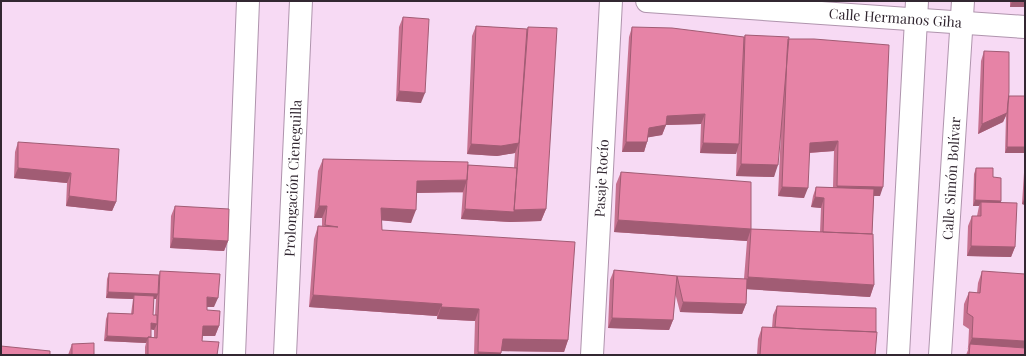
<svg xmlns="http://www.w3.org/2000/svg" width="1026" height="356" font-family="'Playfair Display',serif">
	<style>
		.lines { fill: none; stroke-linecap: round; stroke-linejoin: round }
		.minor-casing { stroke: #af94ad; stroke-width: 24 }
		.minor { stroke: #fff; stroke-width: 22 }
		.wall { fill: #c6718f; fill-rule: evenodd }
		.shaded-wall { fill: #a15c74 }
		.building { fill: #e683a6; stroke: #a15c74 }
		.labels { text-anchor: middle; stroke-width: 3.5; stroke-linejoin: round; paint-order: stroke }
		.street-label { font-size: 14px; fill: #322731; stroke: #f7daf4 }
	</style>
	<rect width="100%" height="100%" fill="#f7daf4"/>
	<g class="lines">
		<defs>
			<g id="minor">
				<path id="s1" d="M 647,1 L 1025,27"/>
				<path d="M 234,355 L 248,1"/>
				<path id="s2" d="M 285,355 L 301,1"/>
				<path id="s3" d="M 592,355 L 611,1"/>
				<path d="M 898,355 L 917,1"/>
				<path id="s4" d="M 940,355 L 963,1"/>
			</g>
		</defs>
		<use href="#minor" class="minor-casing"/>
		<use href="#minor" class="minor"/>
	</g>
	<path class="wall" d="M 1010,1 L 1025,1 L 1025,7 L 1010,7 Z
		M 403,17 L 421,103 L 396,101 L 399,27 Z
		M 476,26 L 527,29 L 528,27 L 546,209 L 541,221 L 510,222 L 461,219 L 463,191 L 463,192 L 417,193 L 411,223 L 381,220 L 382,230 L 568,340 L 564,352 L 501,351 L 500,355 L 474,355 L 475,321 L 437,319 L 437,316 L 309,307 L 314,239 L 318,226 L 322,227 L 322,218 L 314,218 L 318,171 L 323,159 L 468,165 L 514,168 L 515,153 L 497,156 L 467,154 L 472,36 Z
		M 632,27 L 744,37 L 745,35 L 788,39 L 880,196 L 874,196 L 872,234 L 874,285 L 870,297 L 747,289 L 746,304 L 742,314 L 680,312 L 675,293 L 673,320 L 669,330 L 608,328 L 610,280 L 614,270 L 677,276 L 744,279 L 747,241 L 614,232 L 616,184 L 621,172 L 751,229 L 820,232 L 821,208 L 811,207 L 813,196 L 816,187 L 833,187 L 834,151 L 809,153 L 804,198 L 778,196 L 781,130 L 774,177 L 736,176 L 737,150 L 736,154 L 700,153 L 701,124 L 666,125 L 662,135 L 648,137 L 647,142 L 644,152 L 622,152 L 629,37 Z
		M 984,51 L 1009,96 L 1025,153 L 1005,153 L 1006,116 L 1003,122 L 978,134 L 981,61 Z
		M 18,142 L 116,202 L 112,211 L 66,206 L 67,183 L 14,178 L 15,152 Z
		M 1025,157 L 1025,205 L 1022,204 Z
		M 976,168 L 993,177 L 1001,201 L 1015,247 L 1011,257 L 967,256 L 968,226 L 972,216 L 977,216 L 979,206 L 973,206 L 974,174 Z
		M 175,206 L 228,241 L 224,251 L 170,248 L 171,216 Z
		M 160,271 L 214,307 L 207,307 L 207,310 L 219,326 L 215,336 L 203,336 L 202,341 L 217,355 L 145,355 L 145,347 L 146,343 L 104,341 L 106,319 L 108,313 L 131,314 L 133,299 L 106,298 L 107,279 L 109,273 L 159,275 ZM 154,299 L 156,299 L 155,315 L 153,315 ZM 151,329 L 154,330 L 154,337 L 151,337 Z
		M 982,271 L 1025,355 L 966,355 L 968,350 L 969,329 L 963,325 L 964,304 L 969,292 L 977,293 L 978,283 Z
		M 777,306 L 875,355 L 757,355 L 758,339 L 762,327 L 772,328 L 773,315 Z
		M 72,344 L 94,355 L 68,355 Z"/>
	<path class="shaded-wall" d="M 1012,1 L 1025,1 L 1025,7 L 1010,7 Z
		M 399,91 L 425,93 L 421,103 L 396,101 Z
		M 1007,113 L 1003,122 L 978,134 L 982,124 Z
		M 705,114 L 701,124 L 666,125 L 662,135 L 645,138 L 649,128 L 667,116 Z
		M 838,141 L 834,151 L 806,153 L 810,143 Z
		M 626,142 L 647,142 L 644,152 L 622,152 Z
		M 519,143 L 515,153 L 497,156 L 467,154 L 471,144 Z
		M 703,143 L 739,144 L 736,154 L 700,153 Z
		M 1007,147 L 1025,147 L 1025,153 L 1005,153 Z
		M 741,164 L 778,165 L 774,177 L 736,176 Z
		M 18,168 L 71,173 L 67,183 L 14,178 Z
		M 467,180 L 463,192 L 413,193 L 417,181 Z
		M 837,186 L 883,187 L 880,196 L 833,195 Z
		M 782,187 L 808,188 L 804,198 L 778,196 Z
		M 69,196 L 116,202 L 112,211 L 66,206 Z
		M 815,197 L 824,198 L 821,208 L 811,207 Z
		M 1025,197 L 1025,205 L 1022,204 Z
		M 975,200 L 1001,201 L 999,207 L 981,202 L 979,206 L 973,206 Z
		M 319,206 L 327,206 L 322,218 L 314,218 Z
		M 381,208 L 416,210 L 411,223 L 377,220 Z
		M 465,209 L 514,212 L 514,210 L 546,209 L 541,221 L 510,222 L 461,219 Z
		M 618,220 L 751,229 L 747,241 L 614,232 Z
		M 173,238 L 228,241 L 224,251 L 170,248 Z
		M 971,246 L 1015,247 L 1011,257 L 967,256 Z
		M 748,277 L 874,285 L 870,297 L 743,289 Z
		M 108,292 L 158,294 L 156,299 L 134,299 L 134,295 L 133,299 L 106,298 Z
		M 313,295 L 442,304 L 437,316 L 309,307 Z
		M 207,297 L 218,298 L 214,307 L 203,307 Z
		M 683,302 L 746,304 L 742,314 L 680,312 Z
		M 441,307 L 479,309 L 475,321 L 437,319 Z
		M 612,318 L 673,320 L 669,330 L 608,328 Z
		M 151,323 L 157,324 L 154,330 L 149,329 Z
		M 203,326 L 219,326 L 215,336 L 200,336 Z
		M 107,336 L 148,338 L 146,343 L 104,341 Z
		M 972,338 L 1025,341 L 1025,354 L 970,344 L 967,350 Z
		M 503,339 L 568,340 L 564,352 L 499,351 Z
		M 478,352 L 501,353 L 500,355 L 477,355 Z"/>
	<path class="building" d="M 403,17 L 429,19 L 425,93 L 399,91 Z
		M 476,26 L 527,29 L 519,143 L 501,146 L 471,144 Z
		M 528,27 L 557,28 L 546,209 L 514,210 Z
		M 632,27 L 672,28 L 744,37 L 739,144 L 703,143 L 705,114 L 667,116 L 666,125 L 649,128 L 647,142 L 626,142 Z
		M 745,35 L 789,37 L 778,165 L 741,164 Z
		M 788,39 L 814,39 L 889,45 L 883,187 L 837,186 L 838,141 L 810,143 L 808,188 L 782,187 L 787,54 Z
		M 984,51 L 1009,52 L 1009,92 L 1007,113 L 982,124 Z
		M 1009,96 L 1025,96 L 1025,147 L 1007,147 L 1008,104 Z
		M 18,142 L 119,149 L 116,202 L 69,196 L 71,173 L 18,168 Z
		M 323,159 L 468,162 L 467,180 L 417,181 L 416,210 L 381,208 L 382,230 L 575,242 L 568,340 L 503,339 L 501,353 L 478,352 L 479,309 L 441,307 L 442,304 L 313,295 L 318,226 L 338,227 L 325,225 L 327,206 L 319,206 Z
		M 468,165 L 517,168 L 514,212 L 465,209 Z
		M 976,168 L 993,168 L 993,177 L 1001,178 L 1001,201 L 975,200 Z
		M 621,172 L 751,182 L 751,229 L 618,220 Z
		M 816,187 L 874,189 L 872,234 L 823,232 L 824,198 L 815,197 Z
		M 981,202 L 1017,203 L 1015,247 L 971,246 L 972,216 L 981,216 Z
		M 175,206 L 229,209 L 228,241 L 173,238 Z
		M 751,229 L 873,234 L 874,285 L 748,277 Z
		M 614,270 L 677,276 L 673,320 L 612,318 Z
		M 160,271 L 220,274 L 218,298 L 207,297 L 207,310 L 220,311 L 219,326 L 203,326 L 202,341 L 219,342 L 217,355 L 148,355 L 148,337 L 157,338 Z
		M 982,271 L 1025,274 L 1025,341 L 972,338 L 973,317 L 967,313 L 969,292 L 980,293 Z
		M 109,273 L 159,275 L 158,294 L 108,292 Z
		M 677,276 L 747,279 L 746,304 L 683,302 Z
		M 134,295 L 154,296 L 153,315 L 157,315 L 157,324 L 151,323 L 151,337 L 148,337 L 148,338 L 107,336 L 108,313 L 133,314 Z
		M 777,306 L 876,308 L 876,332 L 804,329 L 775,327 Z
		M 762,327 L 877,332 L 875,355 L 760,355 Z
		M 94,343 L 94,355 L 72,355 L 72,344 Z
		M 970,344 L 1025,348 L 1025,355 L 969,355 Z
		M 1,346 L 50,351 L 50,355 L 1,355 Z"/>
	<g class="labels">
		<g class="street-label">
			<text dy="5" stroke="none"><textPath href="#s1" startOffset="249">Calle Hermanos Giha</textPath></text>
			<text dy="5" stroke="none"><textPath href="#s2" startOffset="177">Prolongación Cieneguilla</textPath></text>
			<text dy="5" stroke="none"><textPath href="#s3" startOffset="177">Pasaje Rocío</textPath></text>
			<text dy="5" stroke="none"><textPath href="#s4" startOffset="177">Calle Simón Bolívar</textPath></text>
		</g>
	</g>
	<rect width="1026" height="356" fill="none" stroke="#322731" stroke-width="4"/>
</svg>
